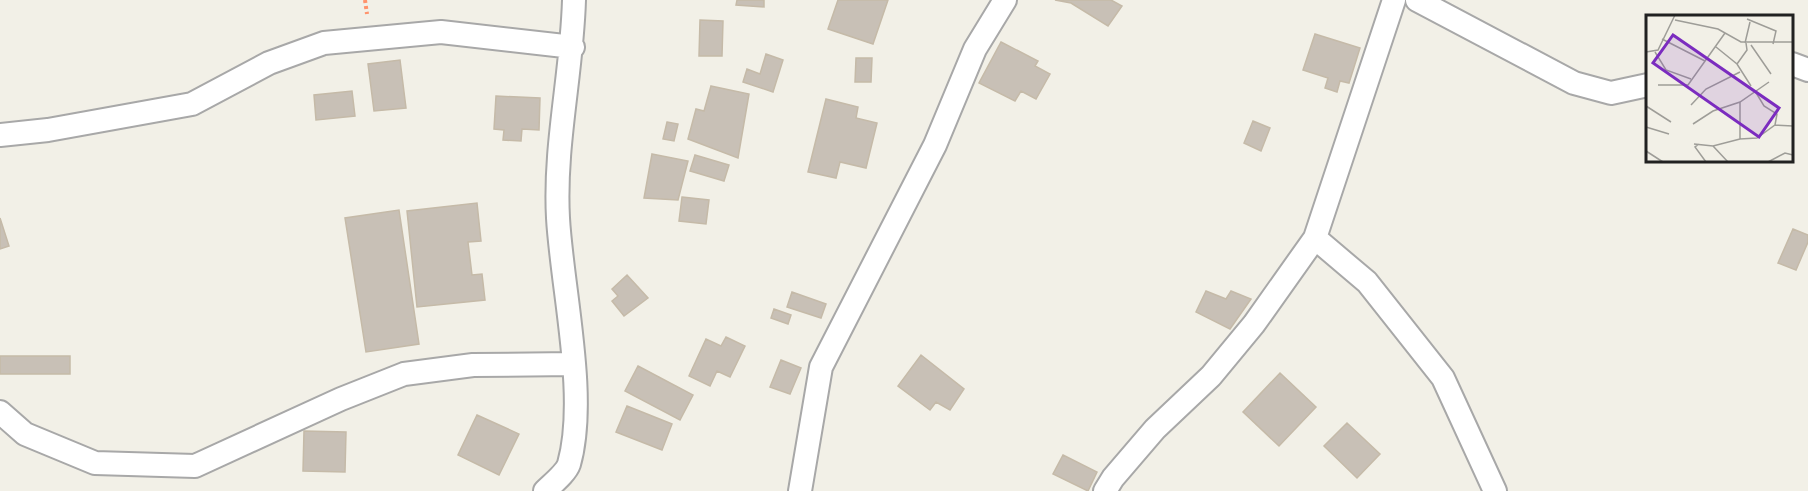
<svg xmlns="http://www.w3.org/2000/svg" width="1808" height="491" font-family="'Work Sans',sans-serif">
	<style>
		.building { fill: #c8c0b6; stroke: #c5baa8; stroke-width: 1.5 }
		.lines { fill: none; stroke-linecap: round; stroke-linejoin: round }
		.minor-casing { stroke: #a8a8a8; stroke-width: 26 }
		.path { stroke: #ff936c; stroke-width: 4; stroke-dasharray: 3 3; stroke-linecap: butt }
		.minor { stroke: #fff; stroke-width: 22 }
		.inset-road { fill: none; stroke: #9e9d98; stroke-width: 1.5 }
		.view { fill: #7b2cbf; fill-opacity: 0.15; stroke: #7b2cbf; stroke-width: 3 }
		.inset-edge { fill: none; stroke: #212121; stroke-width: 3 }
	</style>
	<rect width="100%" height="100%" fill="#f2f0e7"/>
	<path class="building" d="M 737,0 L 764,0 L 764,7 L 736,5 Z
		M 838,0 L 888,0 L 873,44 L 828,29 Z
		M 1055,0 L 1111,0 L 1122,6 L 1108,26 L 1071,3 Z
		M 700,20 L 723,21 L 722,56 L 699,56 Z
		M 1315,34 L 1360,48 L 1349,83 L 1340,81 L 1337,92 L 1325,88 L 1328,78 L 1303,70 Z
		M 1001,42 L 1038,61 L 1035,66 L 1050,74 L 1036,99 L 1021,91 L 1015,101 L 979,83 Z
		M 766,54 L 783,60 L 773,92 L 743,82 L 747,69 L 760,74 Z
		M 856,58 L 872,58 L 871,82 L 855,82 Z
		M 400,60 L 406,108 L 374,111 L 368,64 Z
		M 711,86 L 749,94 L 738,158 L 688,139 L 696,109 L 704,111 Z
		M 352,91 L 355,116 L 316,120 L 314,95 Z
		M 496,96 L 540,98 L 539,130 L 522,129 L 521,141 L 503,140 L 504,130 L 494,129 Z
		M 826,99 L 858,107 L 856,118 L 877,123 L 866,168 L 840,162 L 836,178 L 808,172 Z
		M 1253,121 L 1270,128 L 1261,151 L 1244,143 Z
		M 667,122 L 678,124 L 674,141 L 663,139 Z
		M 652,154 L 688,161 L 678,200 L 644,198 Z
		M 695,155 L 729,165 L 724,181 L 690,171 Z
		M 682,197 L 709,200 L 706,224 L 679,221 Z
		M 477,203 L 481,241 L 468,242 L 472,275 L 482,274 L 485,300 L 417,307 L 407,211 Z
		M 399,210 L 419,344 L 366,352 L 345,218 Z
		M 0,218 L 9,246 L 0,249 Z
		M 1793,229 L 1808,235 L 1808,242 L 1796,270 L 1778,263 Z
		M 627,275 L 648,298 L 624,316 L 612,301 L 618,296 L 612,289 Z
		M 1206,291 L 1226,299 L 1231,291 L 1251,299 L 1230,329 L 1196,312 Z
		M 792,292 L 826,304 L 821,318 L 787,307 Z
		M 774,309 L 791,315 L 788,324 L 771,318 Z
		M 726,337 L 745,346 L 730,377 L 717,371 L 710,386 L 689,376 L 706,339 L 721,346 Z
		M 921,355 L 964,389 L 950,410 L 936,402 L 930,410 L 898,386 Z
		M 0,356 L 70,356 L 70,374 L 0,374 Z
		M 781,360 L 801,368 L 790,394 L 770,387 Z
		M 638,366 L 693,395 L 680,420 L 625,391 Z
		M 1280,373 L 1316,407 L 1279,446 L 1243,412 Z
		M 627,406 L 672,424 L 662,450 L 616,432 Z
		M 477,415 L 519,434 L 499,475 L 458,455 Z
		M 1347,423 L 1380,454 L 1357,478 L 1324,446 Z
		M 304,431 L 346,432 L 345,472 L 303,471 Z
		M 1063,455 L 1097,472 L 1088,491 L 1053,474 Z"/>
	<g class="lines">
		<defs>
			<path id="minor" d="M 1417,0 L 1574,83 L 1611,93 L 1648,85
				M 1792,64 L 1808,70
				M 0,135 L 48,130 L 192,104 L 269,63 L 324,43 L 441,32 L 573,47
				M 1315,238 L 1367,282 L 1443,378 L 1495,491
				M 0,412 L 25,434 L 95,463 L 195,466 L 341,399 L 404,374 L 473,365 L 573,364
				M 545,491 C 552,484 566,473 569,464 C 588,397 562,289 558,218 C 554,145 572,73 574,0
				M 800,491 L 821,367 L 935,145 L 975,49 L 1005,0
				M 1105,491 L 1113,478 L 1155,429 L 1211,376 L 1254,324 L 1315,238 L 1394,0"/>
		</defs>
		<use href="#minor" class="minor-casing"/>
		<path class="path" d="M 365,0 L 367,14"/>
		<use href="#minor" class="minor"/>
	</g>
	<g transform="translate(1646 15)">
		<rect width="147" height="147" fill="#f2f0e7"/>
		<path class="inset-road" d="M 1,0 L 29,0M 101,4 L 130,16 L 127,29M 29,5 L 72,14 L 95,27 L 147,27M 16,24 L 59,46M 99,28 L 104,7M 105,30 L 125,59M 70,32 L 91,49 L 105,71M 0,37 L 12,35 L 29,0M 9,37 L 20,55 L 45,64M 91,49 L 101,35 L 100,28M 12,70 L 42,70 L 79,18M 109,76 L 118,91 L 131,99 L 129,110M 94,87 L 94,124 L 111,123 L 129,110 L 147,111M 45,90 L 60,74 L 94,57M 0,91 L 25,107M 47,109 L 67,96 L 94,87 L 123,67M 0,112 L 23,119M 48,129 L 67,131 L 94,124M 53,129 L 49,132 L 60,147M 67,131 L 82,147M 0,136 L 17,147M 122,147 L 139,138 L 147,140"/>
		<path class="view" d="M 27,20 L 133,93 L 113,122 L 7,48 Z"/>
		<rect width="147" height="147" class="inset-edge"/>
	</g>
</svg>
